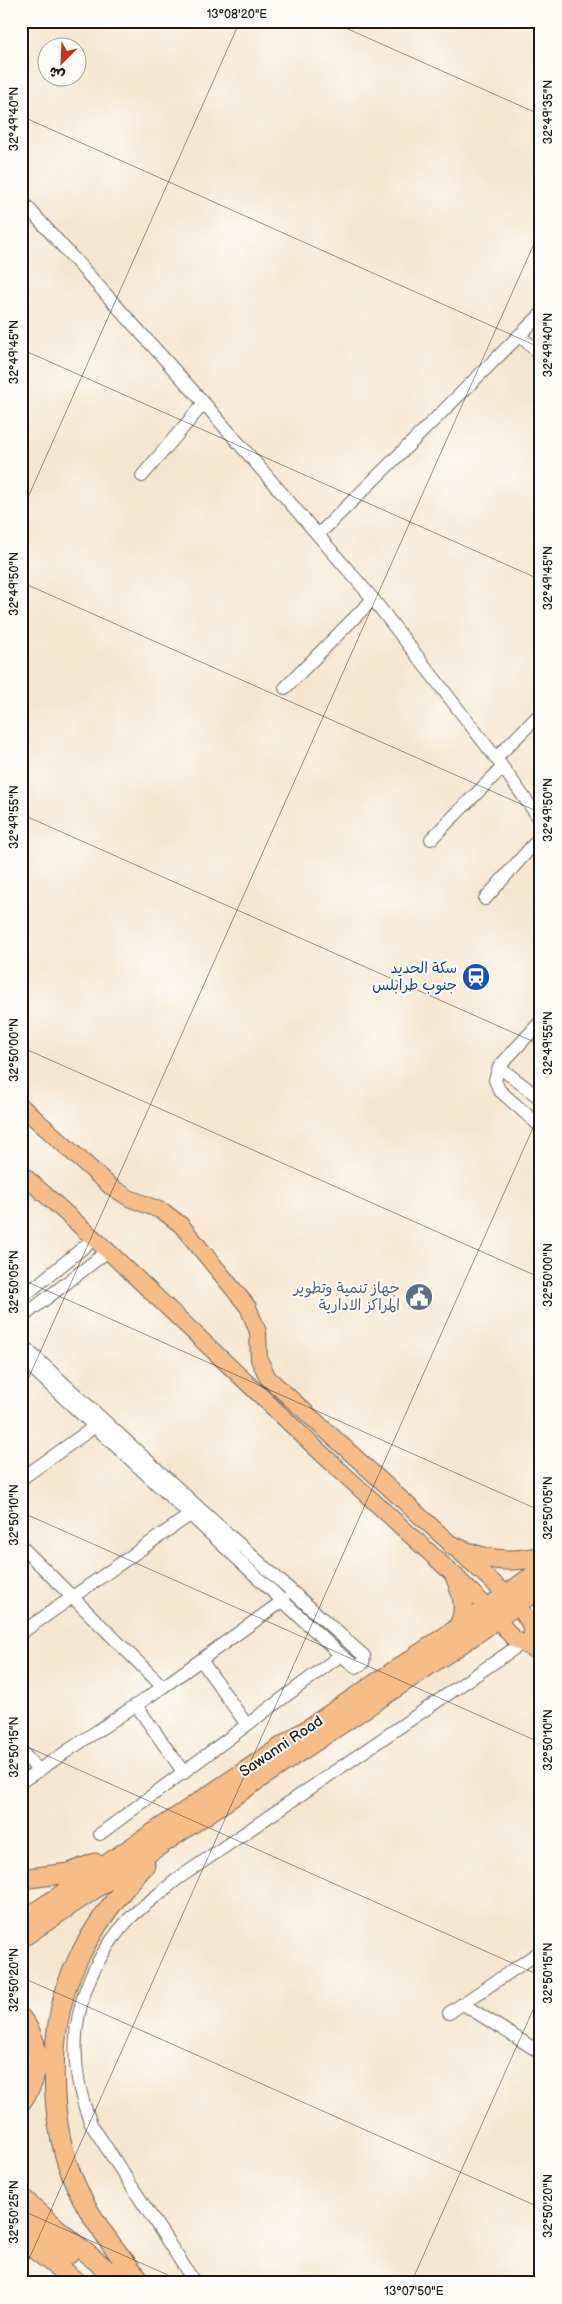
<svg xmlns="http://www.w3.org/2000/svg" width="562" height="2304" font-family="'Balsamiq Sans','Playpen Sans Arabic',sans-serif">
	<style>
		.lines { fill: none; stroke-linecap: round; stroke-linejoin: round }
		.minor-casing { stroke: #68635b; stroke-width: 14 }
		.major-casing { stroke: #68635b; stroke-width: 18 }
		.highway-casing { stroke: #68635b; stroke-width: 21 }
		.minor { stroke: #fff; stroke-width: 12 }
		.major { stroke: #f7bd88; stroke-width: 16 }
		.highway { stroke: #f7bd88; stroke-width: 19 }
		.ticks { fill: none; stroke: #1c1c1c; stroke-width: 1; stroke-opacity: 0.45 }
		.labels { text-anchor: middle; stroke-width: 4; stroke-linejoin: round; paint-order: stroke }
		.transit-label { font-size: 15px; fill: #164399; stroke: #fdfcf7; text-anchor: end }
		.service-label { font-size: 15px; fill: #4e5e75; stroke: #fdfcf7; text-anchor: end }
		.street-label { font-size: 15px; fill: #1c1c1c; stroke: #fdfcf7 }
		.neatline { fill: none; stroke: #1c1c1c; stroke-width: 2 }
		.ticks-label { font-size: 12px; text-anchor: middle; fill: #1c1c1c }
	</style>
	<rect width="100%" height="100%" fill="#fdfcf7"/>
	<filter id="ink" filterUnits="userSpaceOnUse"><feTurbulence type="fractalNoise" baseFrequency=".02" numOctaves="2"/><feDisplacementMap in="SourceGraphic" scale="10" xChannelSelector="R" yChannelSelector="G"/><feConvolveMatrix kernelMatrix="1 2 1 2 8 2 1 2 1" color-interpolation-filters="sRGB"/></filter>
	<filter id="wash" filterUnits="userSpaceOnUse"><feTurbulence type="fractalNoise" baseFrequency=".0096" numOctaves="4" result="noise"/><feDisplacementMap in="SourceGraphic" scale="20" xChannelSelector="R" yChannelSelector="G"/><feGaussianBlur stdDeviation="1.12" result="paint"/><feColorMatrix in="noise" values="0 0 0 0 0 0 0 0 0 0 0 0 0 0 0 0 0 1.4 0 .05"/><feComposite in="paint" operator="in"/></filter>
	<g filter="url(#wash)">
		<rect width="100%" height="100%" fill="#f6e6cf"/>
	</g>
	<g filter="url(#ink)">
		<g class="lines">
			<defs>
				<path id="minor" d="M 21,200 L 204,403 L 373,599 L 496,758 L 541,821
					M 519,335 L 541,354
					M 142,476 L 204,403
					M 318,535 L 541,314
					M 285,688 L 373,599
					M 496,758 L 541,713
					M 431,839 L 502,768
					M 485,899 L 541,836
					M 541,1021 L 499,1067 L 495,1080 L 499,1090 L 541,1127
					M 499,1067 L 541,1099
					M 21,1298 L 94,1239
					M 21,1318 L 108,1251
					M 21,1344 L 199,1508 L 364,1656 L 363,1663 L 356,1667 L 341,1655 L 21,1358
					M 21,1479 L 101,1422
					M 21,1546 L 163,1687
					M 21,1633 L 197,1510
					M 201,1660 L 247,1725
					M 136,1705 L 184,1773
					M 21,1751 L 39,1771
					M 21,1782 L 163,1687 L 284,1600
					M 100,1834 L 341,1655
					M 463,2004 L 541,2053
					M 449,2013 L 541,1951
					M 195,2283 L 91,2124 C 61,2051 75,1978 129,1919 C 143,1905 161,1893 176,1880 L 521,1644"/>
				<path id="major" d="M 21,1106 L 110,1186 L 129,1198 L 164,1212 L 181,1225 L 248,1307 L 258,1332 L 259,1359 L 268,1378 L 517,1604 L 530,1624 L 534,1650
					M 21,1173 L 108,1251 L 321,1453 L 455,1576 L 488,1608 L 513,1638 L 534,1650 L 541,1656"/>
				<path id="highway" d="M 453,1546 C 483,1560 509,1564 541,1556
					M 455,1576 C 462,1594 468,1609 458,1627
					M 21,1879 L 69,1873 L 95,1863
					M 21,1922 L 488,1608 L 541,1570
					M 21,1938 L 474,1635 L 541,1587
					M 21,2018 C 43,2045 41,2076 21,2102
					M 21,2197 L 76,2245 L 124,2283
					M 21,2217 L 69,2254
					M 21,2239 L 78,2283
					M 143,2283 C 118,2255 94,2224 78,2190 C 47,2126 46,2025 77,1961 C 94,1926 119,1893 145,1865"/>
			</defs>
			<use href="#minor" class="minor-casing"/>
			<use href="#major" class="major-casing"/>
			<use href="#highway" class="highway-casing"/>
			<use href="#minor" class="minor"/>
			<use href="#major" class="major"/>
			<use href="#highway" class="highway"/>
		</g>
	</g>
	<path class="ticks" d="M 330,21 L 541,115M 21,116 L 541,348M 21,349 L 541,580M 21,513 L 240,21M 21,582 L 541,813M 21,814 L 541,1045M 21,1047 L 541,1278M 21,1279 L 541,1511M 21,1395 L 541,228M 21,1512 L 541,1743M 21,1744 L 541,1976M 21,1977 L 541,2208M 21,2210 L 186,2283M 21,2277 L 541,1110M 411,2283 L 541,1992"/>
	<defs>
		<symbol id="station-disc" viewBox="-11 -11 22 22"><circle r="9.5" fill="#1a4fb4" stroke="#fdfcf7"/><path d="M-3-6H3Q5-6 5-4V2Q5 4 3 4L4.5 6H3L1.5 4h-3L-3 6H-4.5L-3 4Q-5 4-5 2V-4Q-5-6-3-6ZM-3.5-4v3h7v-3ZM-3.5 1v1.5H-2V1ZM2 1v1.5H3.5V1Z" fill="#fff"/></symbol>
		<symbol id="civic-disc" viewBox="-11 -11 22 22"><circle r="9.5" fill="#5c6f8a" stroke="#fdfcf7"/><path d="M-.6-6.5H3V-4.5H.6V-3L4-1V1h2V6H-6V1h2V-1L-.6-3ZM-1.2 2.5V6h2.4V2.5Z" fill="#fff"/></symbol>
	</defs>
	<g fill-rule="evenodd">
		<use href="#station-disc" x="460" y="961" width="32" height="32"/>
		<use href="#civic-disc" x="403" y="1281" width="32" height="32"/>
	</g>
	<g class="labels">
		<g class="transit-label">
			<text x="457" y="973">سكة الحديد<tspan x="457" dy="17">جنوب طرابلس</tspan></text>
		</g>
		<g class="service-label">
			<text x="400" y="1293">جهاز تنمية وتطوير<tspan x="400" dy="17">المراكز الادارية</tspan></text>
		</g>
		<g class="street-label">
			<text transform="translate(281 1746) rotate(-34)" y="5">Sawanni Road</text>
		</g>
	</g>
	<rect width="562" height="2304" fill="none" stroke="#fdfcf7" stroke-width="55"/>
	<g transform="translate(62 62) rotate(204)"><circle r="24" fill="#fdfcf7" stroke="#a3a29f"/>
	<path d="M0-4L9 19L0 12L-9 19Z" fill="#c8321e"/>
	<text y="-8" font-size="14" font-weight="bold" text-anchor="middle" fill="#1c1c1c">ش</text>
	</g>
	<rect x="28" y="28" width="506" height="2248" class="neatline"/>
	<g class="ticks-label">
		<text x="237" y="18">13°08'20"E</text>
		<text transform="translate(548 112) rotate(-90)" y="4">32°49'35"N</text>
		<text transform="translate(14 119) rotate(-90)" y="4">32°49'40"N</text>
		<text transform="translate(548 345) rotate(-90)" y="4">32°49'40"N</text>
		<text transform="translate(14 352) rotate(-90)" y="4">32°49'45"N</text>
		<text transform="translate(548 578) rotate(-90)" y="4">32°49'45"N</text>
		<text transform="translate(14 584) rotate(-90)" y="4">32°49'50"N</text>
		<text transform="translate(548 810) rotate(-90)" y="4">32°49'50"N</text>
		<text transform="translate(14 817) rotate(-90)" y="4">32°49'55"N</text>
		<text transform="translate(548 1043) rotate(-90)" y="4">32°49'55"N</text>
		<text transform="translate(14 1050) rotate(-90)" y="4">32°50'00"N</text>
		<text transform="translate(548 1275) rotate(-90)" y="4">32°50'00"N</text>
		<text transform="translate(14 1282) rotate(-90)" y="4">32°50'05"N</text>
		<text transform="translate(548 1508) rotate(-90)" y="4">32°50'05"N</text>
		<text transform="translate(14 1515) rotate(-90)" y="4">32°50'10"N</text>
		<text transform="translate(548 1740) rotate(-90)" y="4">32°50'10"N</text>
		<text transform="translate(14 1747) rotate(-90)" y="4">32°50'15"N</text>
		<text transform="translate(548 1973) rotate(-90)" y="4">32°50'15"N</text>
		<text transform="translate(14 1980) rotate(-90)" y="4">32°50'20"N</text>
		<text transform="translate(548 2206) rotate(-90)" y="4">32°50'20"N</text>
		<text transform="translate(14 2212) rotate(-90)" y="4">32°50'25"N</text>
		<text x="414" y="2295">13°07'50"E</text>
	</g>
</svg>
